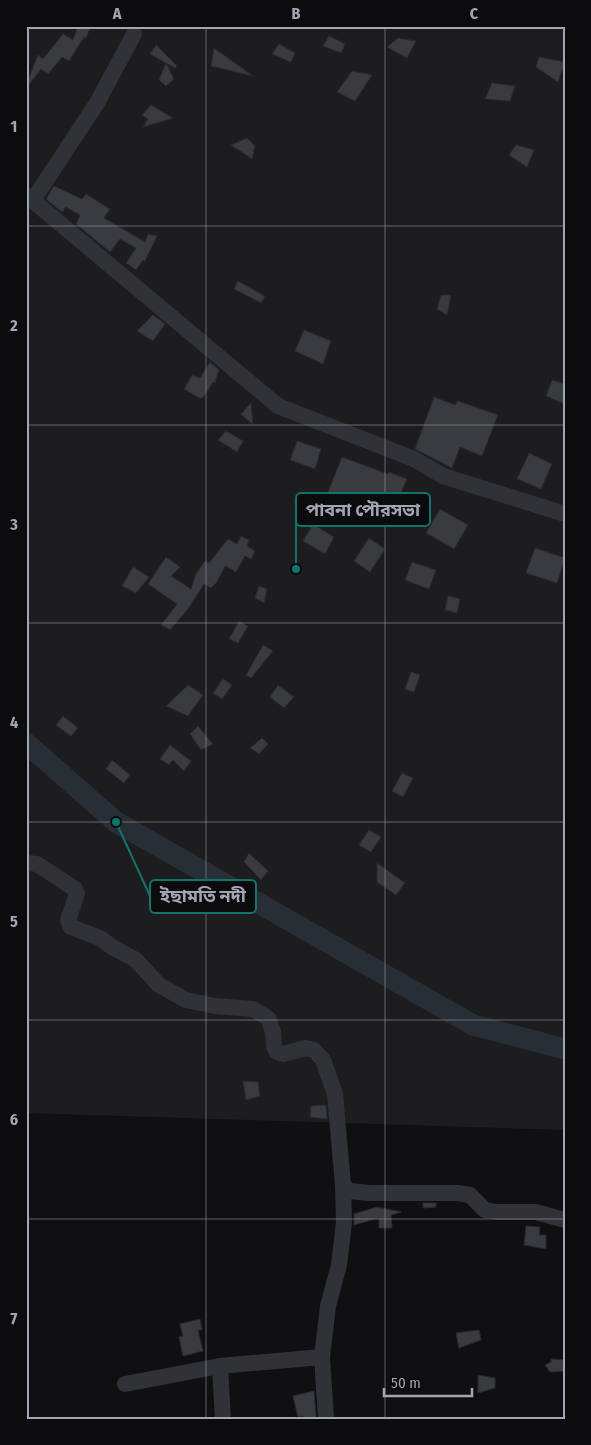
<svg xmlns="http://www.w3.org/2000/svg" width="591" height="1445" font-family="'Fira Sans Condensed','Noto Sans Bengali',sans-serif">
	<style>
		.built { fill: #1d1c1f }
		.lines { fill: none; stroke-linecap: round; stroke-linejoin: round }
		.river { stroke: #272e35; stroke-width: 21 }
		.building { fill: #3a3b3f; stroke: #2b2a2e }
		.minor { stroke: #313237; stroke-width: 16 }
		.grid { fill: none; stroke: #a1a6b3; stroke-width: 1; stroke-opacity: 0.55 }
		.leader { fill: none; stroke: #0f766e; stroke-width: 2 }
		.callout-dot { fill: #0f766e; stroke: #0c0b0d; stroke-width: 2 }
		.callout { fill: #0c0b0d; stroke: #0f766e; stroke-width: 2 }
		.callout-label { font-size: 18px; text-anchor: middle; font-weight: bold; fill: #a1a6b3 }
		.neatline { fill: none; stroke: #a1a6b3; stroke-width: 2 }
		.grid-label { font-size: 16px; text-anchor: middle; font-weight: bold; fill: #a1a6b3 }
	</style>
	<rect width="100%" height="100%" fill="#101012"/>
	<path class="built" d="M 26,26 L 565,26 L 565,1130 L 26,1113 Z"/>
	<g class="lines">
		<path class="river" d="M 26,743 L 116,822 L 473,1025 L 565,1049"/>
	</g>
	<path class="building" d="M 78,26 L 91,26 L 86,38 L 84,37 L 69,61 L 62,57 L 48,74 L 41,69 L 28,86 L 26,85 L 38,55 L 43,59 L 63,34 L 73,40 Z
		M 329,36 L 345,44 L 341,53 L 323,46 Z
		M 398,38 L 416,41 L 407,58 L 387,47 Z
		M 279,44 L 295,53 L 291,62 L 272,54 Z
		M 156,45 L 177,66 L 175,68 L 150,54 Z
		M 214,48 L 253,76 L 211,66 Z
		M 539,57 L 565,62 L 558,82 L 536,67 Z
		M 166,63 L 174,79 L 166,86 L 159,80 Z
		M 352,71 L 372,75 L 355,101 L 337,92 Z
		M 492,83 L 515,86 L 510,101 L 485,99 Z
		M 151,105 L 173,118 L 143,127 L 148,119 L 142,115 Z
		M 247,138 L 255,146 L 252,159 L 231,145 Z
		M 516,145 L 534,150 L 527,167 L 509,155 Z
		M 54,186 L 82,199 L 86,194 L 110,209 L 104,218 L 145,242 L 148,234 L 157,236 L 145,261 L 143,260 L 136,270 L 126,263 L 136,248 L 120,239 L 110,252 L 76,224 L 80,215 L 66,207 L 62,212 L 46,199 Z
		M 238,281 L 265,296 L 261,303 L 234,289 Z
		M 441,295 L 451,295 L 447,315 L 437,309 Z
		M 153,315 L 165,324 L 153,341 L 137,331 Z
		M 304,330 L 331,341 L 323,364 L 295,351 Z
		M 210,362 L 219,370 L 215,383 L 213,382 L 203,398 L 199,398 L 184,389 L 192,375 L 200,378 Z
		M 552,380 L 565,384 L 565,404 L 546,396 Z
		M 434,397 L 455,405 L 458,401 L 498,415 L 482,456 L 460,447 L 452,468 L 415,449 Z
		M 251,403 L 253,425 L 241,414 Z
		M 226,431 L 243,441 L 237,452 L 218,440 Z
		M 297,441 L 321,449 L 315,469 L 290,460 Z
		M 529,453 L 552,464 L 541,489 L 517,479 Z
		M 342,457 L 388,474 L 389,472 L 407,479 L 401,493 L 408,496 L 403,510 L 363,496 L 360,504 L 328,492 Z
		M 440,509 L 468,525 L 454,549 L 426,533 Z
		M 313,524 L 334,537 L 325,554 L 303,541 Z
		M 241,536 L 249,540 L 247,546 L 255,551 L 251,559 L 245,556 L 236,572 L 225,566 L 217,582 L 211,588 L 204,584 L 188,609 L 170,630 L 161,625 L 177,604 L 148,584 L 166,557 L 180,567 L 171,576 L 191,589 L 196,574 L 205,561 L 209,563 L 228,539 L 237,544 Z
		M 369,538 L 385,549 L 370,572 L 354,561 Z
		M 535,548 L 565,558 L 557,583 L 526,573 Z
		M 412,562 L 436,570 L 429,589 L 405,580 Z
		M 133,567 L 149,577 L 136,593 L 122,586 Z
		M 259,586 L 267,589 L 264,603 L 255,598 Z
		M 448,596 L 460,599 L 457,613 L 445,610 Z
		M 239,621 L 248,626 L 238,643 L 229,639 Z
		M 263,645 L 273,651 L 251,678 L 246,675 Z
		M 411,672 L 420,675 L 414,692 L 405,689 Z
		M 223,679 L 232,685 L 222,699 L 213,693 Z
		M 188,685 L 203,695 L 188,716 L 166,706 Z
		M 278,685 L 294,697 L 284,708 L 270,697 Z
		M 63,716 L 78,728 L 71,736 L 56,725 Z
		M 198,726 L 213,744 L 201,750 L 190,734 Z
		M 262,738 L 268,744 L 259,754 L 250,748 Z
		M 170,745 L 191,761 L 184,771 L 173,760 L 169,765 L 160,759 Z
		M 112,760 L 130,775 L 124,783 L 106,769 Z
		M 402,773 L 413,778 L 403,797 L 392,791 Z
		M 369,830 L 381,837 L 371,852 L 359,845 Z
		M 249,853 L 268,871 L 261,880 L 244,862 Z
		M 377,863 L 405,883 L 396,895 L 377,882 Z
		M 243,1081 L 258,1082 L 260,1096 L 246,1100 Z
		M 326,1105 L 327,1119 L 310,1117 L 311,1106 Z
		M 423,1203 L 436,1203 L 436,1207 L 423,1208 Z
		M 377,1207 L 401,1212 L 391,1215 L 392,1228 L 379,1228 L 379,1218 L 354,1225 L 354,1214 Z
		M 526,1226 L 540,1227 L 539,1235 L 546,1235 L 546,1249 L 524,1245 Z
		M 200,1319 L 202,1330 L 198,1330 L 203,1351 L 183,1356 L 179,1337 L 183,1336 L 180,1324 Z
		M 479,1330 L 481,1340 L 459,1348 L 456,1333 Z
		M 551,1359 L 565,1360 L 565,1371 L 550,1372 L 545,1365 L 551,1362 Z
		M 478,1375 L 495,1378 L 495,1388 L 478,1393 Z
		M 314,1391 L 316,1417 L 307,1419 L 304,1419 L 303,1416 L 298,1417 L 293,1396 Z"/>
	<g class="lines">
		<path class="minor" d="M 26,195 L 278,406 L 414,459 L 443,476 L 565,514
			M 33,200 L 97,103 L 134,34
			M 26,863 L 37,864 L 75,889 L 77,894 L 68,920 L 71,927 L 100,938 L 112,947 L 136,960 L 159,985 L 186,1000 L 215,1006 L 253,1009 L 268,1018 L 273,1032 L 274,1047 L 277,1052 L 283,1054 L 306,1048 L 314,1050 L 323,1060 L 335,1094 L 343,1185 L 350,1191 L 369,1193 L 458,1193 L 470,1195 L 485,1210 L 496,1212 L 536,1212 L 565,1220
			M 220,1366 L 223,1419
			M 125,1384 L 220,1366 L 322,1357
			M 326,1418 L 322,1357 L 328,1306 L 339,1265 L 344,1222 L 343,1185"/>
	</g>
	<path class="grid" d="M 206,26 L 206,1419M 385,26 L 385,1419M 26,226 L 565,226M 26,425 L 565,425M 26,623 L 565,623M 26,822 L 565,822M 26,1020 L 565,1020M 26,1219 L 565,1219"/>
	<path class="leader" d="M296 569L296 510M116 822L150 896"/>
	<g class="callout-dot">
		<circle cx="296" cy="569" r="5"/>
		<circle cx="116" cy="822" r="5"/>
	</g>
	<g class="callout">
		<rect x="296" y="493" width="134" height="33" rx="5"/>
		<rect x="150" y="880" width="106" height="33" rx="5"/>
	</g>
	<g class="callout-label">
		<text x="363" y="516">পাবনা পৌরসভা</text>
		<text x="203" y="902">ইছামতি নদী</text>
	</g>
	<rect width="591" height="1445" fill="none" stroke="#0c0b0d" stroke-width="55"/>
	<path d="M384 1388v8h88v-8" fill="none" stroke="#a1a6b3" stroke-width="2.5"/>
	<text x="391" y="1388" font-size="15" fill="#a1a6b3" stroke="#0c0b0d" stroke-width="4" paint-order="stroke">50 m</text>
	<rect x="28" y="28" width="536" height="1390" class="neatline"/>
	<g class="grid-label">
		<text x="117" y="19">A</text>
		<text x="296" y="19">B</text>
		<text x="474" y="19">C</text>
		<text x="14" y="132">1</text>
		<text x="14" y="331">2</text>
		<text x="14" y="530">3</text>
		<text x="14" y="728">4</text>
		<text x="14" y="927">5</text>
		<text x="14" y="1125">6</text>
		<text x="14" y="1324">7</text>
	</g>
</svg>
